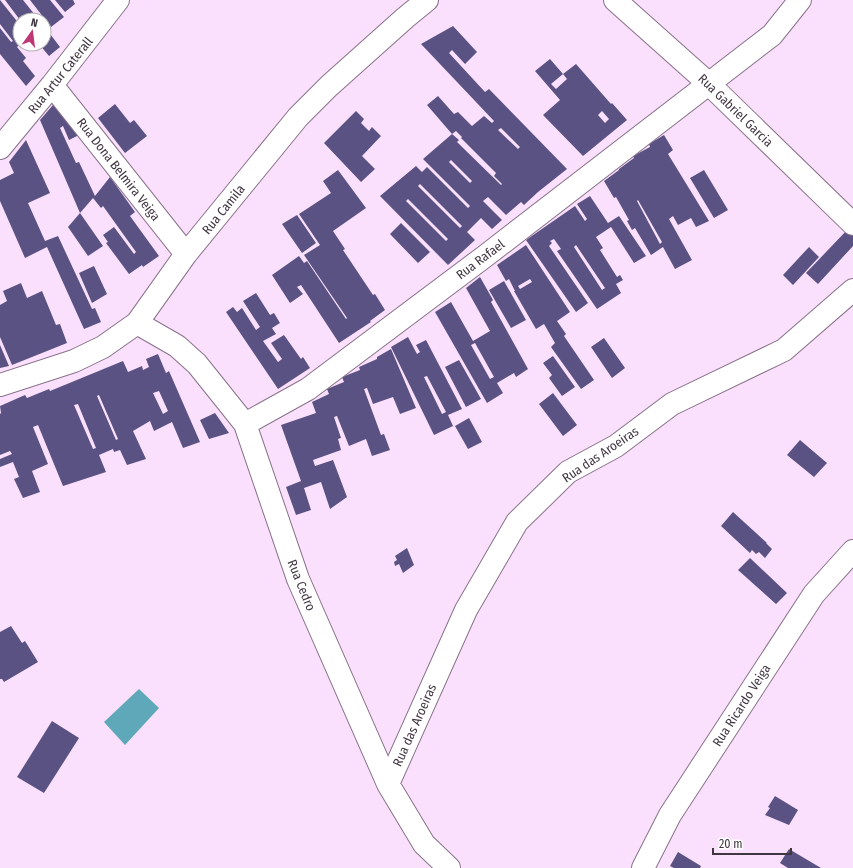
<svg xmlns="http://www.w3.org/2000/svg" width="853" height="868" font-family="'Fira Sans Condensed',sans-serif">
	<style>
		.water { fill: #5ea8ba }
		.building { fill: #5a5283; fill-rule: evenodd }
		.lines { fill: none; stroke-linecap: round; stroke-linejoin: round }
		.minor-casing { stroke: #89728a; stroke-width: 24 }
		.minor { stroke: #fff; stroke-width: 22 }
		.labels { text-anchor: middle; stroke-width: 4; stroke-linejoin: round; paint-order: stroke }
		.street-label { font-size: 13px; fill: #403640; stroke: #fff }
	</style>
	<rect width="100%" height="100%" fill="#fae0fc"/>
	<path class="water" d="M 139,689 L 159,708 L 125,745 L 104,722 Z"/>
	<path class="building" d="M 0,0 L 20,25 L 20,44 L 17,47 L 26,58 L 23,61 L 35,76 L 26,86 L 0,54 L 0,28 L 11,42 L 13,41 L 0,24 Z
		M 5,0 L 23,0 L 39,20 L 20,20 Z
		M 30,0 L 50,0 L 64,17 L 51,27 Z
		M 55,0 L 73,0 L 75,4 L 65,12 Z
		M 44,26 L 60,47 L 49,56 L 39,44 L 44,44 Z
		M 453,26 L 477,52 L 465,64 L 452,50 L 449,53 L 485,92 L 489,89 L 567,169 L 538,192 L 524,205 L 521,202 L 506,215 L 488,197 L 483,201 L 502,220 L 492,229 L 481,218 L 467,232 L 475,240 L 448,265 L 380,196 L 416,166 L 422,172 L 427,167 L 468,208 L 470,206 L 423,159 L 452,134 L 459,140 L 457,142 L 501,185 L 502,184 L 494,176 L 496,173 L 461,138 L 462,137 L 456,131 L 452,134 L 427,105 L 438,96 L 454,114 L 458,112 L 472,126 L 484,116 L 492,123 L 494,121 L 421,44 ZM 501,128 L 520,147 L 518,149 L 498,130 ZM 451,160 L 472,181 L 470,183 L 449,162 ZM 420,184 L 462,226 L 460,228 L 418,186 ZM 408,199 L 448,239 L 446,241 L 406,201 Z
		M 550,59 L 563,74 L 551,84 L 556,89 L 567,79 L 563,74 L 576,64 L 611,104 L 612,103 L 627,120 L 583,156 L 543,115 L 560,100 L 535,71 ZM 602,111 L 609,119 L 605,123 L 598,115 Z
		M 115,104 L 130,123 L 134,120 L 147,136 L 125,153 L 98,118 Z
		M 53,105 L 64,115 L 79,135 L 69,140 L 63,126 L 60,128 L 76,163 L 79,162 L 95,196 L 110,177 L 135,212 L 130,216 L 159,256 L 143,267 L 142,265 L 129,274 L 106,243 L 108,242 L 103,235 L 114,227 L 134,254 L 136,252 L 103,206 L 101,208 L 93,198 L 80,213 L 103,246 L 88,256 L 68,227 L 80,213 L 40,120 Z
		M 356,111 L 364,119 L 361,123 L 369,131 L 372,127 L 381,136 L 362,156 L 375,169 L 361,182 L 324,143 Z
		M 664,135 L 673,150 L 668,154 L 709,221 L 696,227 L 691,218 L 678,225 L 673,216 L 669,219 L 692,260 L 675,269 L 663,247 L 651,255 L 635,228 L 632,230 L 627,221 L 629,220 L 616,197 L 614,198 L 604,181 L 619,170 L 619,169 L 634,158 L 633,156 L 650,147 L 649,144 ZM 638,200 L 662,242 L 660,244 L 637,201 Z
		M 26,140 L 50,193 L 28,203 L 45,241 L 58,236 L 92,309 L 95,308 L 101,322 L 84,329 L 47,247 L 25,258 L 0,201 L 0,180 L 14,173 L 9,162 Z
		M 338,170 L 366,208 L 333,231 L 345,249 L 343,250 L 373,295 L 375,294 L 385,310 L 370,321 L 371,322 L 339,343 L 301,285 L 297,287 L 303,294 L 290,303 L 272,275 L 299,256 L 304,263 L 307,261 L 346,319 L 347,318 L 304,255 L 320,245 L 299,214 L 331,193 L 323,181 Z
		M 704,170 L 728,210 L 714,218 L 690,178 Z
		M 590,196 L 608,223 L 619,216 L 646,256 L 634,263 L 611,227 L 596,237 L 603,248 L 600,250 L 617,277 L 620,275 L 623,280 L 616,284 L 621,293 L 597,309 L 557,251 L 561,249 L 554,239 L 550,241 L 552,243 L 549,246 L 588,303 L 576,312 L 526,240 L 575,206 L 585,221 L 587,219 L 577,204 ZM 576,245 L 605,288 L 602,290 L 574,247 Z
		M 297,215 L 316,243 L 302,253 L 282,224 Z
		M 401,223 L 430,252 L 418,263 L 390,234 Z
		M 848,229 L 853,234 L 853,246 L 818,284 L 806,273 Z
		M 526,245 L 570,312 L 557,321 L 566,334 L 564,336 L 594,380 L 581,389 L 551,347 L 555,343 L 544,324 L 536,329 L 514,291 L 515,291 L 509,279 L 506,281 L 497,265 ZM 530,279 L 532,282 L 520,289 L 518,286 Z
		M 809,247 L 819,257 L 793,285 L 783,275 Z
		M 94,266 L 107,294 L 92,303 L 79,273 Z
		M 480,277 L 493,300 L 491,302 L 528,369 L 516,377 L 514,373 L 497,383 L 503,393 L 487,403 L 435,312 L 451,302 L 473,341 L 490,331 L 466,288 ZM 475,343 L 494,377 L 490,379 L 471,345 Z
		M 504,281 L 526,320 L 511,328 L 489,290 Z
		M 21,283 L 27,298 L 42,291 L 56,325 L 60,324 L 67,343 L 12,365 L 0,337 L 0,305 L 7,301 L 3,291 Z
		M 256,293 L 270,315 L 274,313 L 280,323 L 272,328 L 276,334 L 263,341 L 278,362 L 282,359 L 271,343 L 284,335 L 301,359 L 303,357 L 310,368 L 278,389 L 226,312 L 233,307 L 237,312 L 242,308 L 256,330 L 260,327 L 243,301 Z
		M 408,337 L 417,354 L 420,352 L 416,345 L 426,340 L 462,409 L 448,415 L 453,426 L 434,435 L 391,347 ZM 427,376 L 446,412 L 442,414 L 424,377 Z
		M 604,338 L 625,368 L 612,378 L 591,347 Z
		M 0,345 L 9,366 L 0,368 Z
		M 391,349 L 416,408 L 400,414 L 393,397 L 373,404 L 367,388 L 364,389 L 381,435 L 384,434 L 390,450 L 372,456 L 366,439 L 349,446 L 337,416 L 334,417 L 341,438 L 338,439 L 341,450 L 313,460 L 315,466 L 333,460 L 347,497 L 330,509 L 321,482 L 304,488 L 311,510 L 296,515 L 286,487 L 301,481 L 281,425 L 316,413 L 312,402 L 329,394 L 327,389 L 344,382 L 342,377 L 360,370 L 359,367 L 377,359 L 377,357 Z
		M 158,354 L 166,373 L 169,371 L 200,442 L 183,448 L 172,422 L 154,431 L 150,421 L 133,431 L 146,459 L 127,465 L 120,450 L 114,452 L 113,449 L 99,455 L 106,472 L 63,486 L 38,425 L 33,427 L 48,464 L 32,471 L 40,492 L 23,498 L 14,479 L 19,477 L 13,462 L 0,467 L 0,459 L 12,454 L 10,451 L 0,455 L 0,414 L 1,413 L 0,406 L 25,395 L 27,398 L 49,389 L 50,391 L 123,361 L 128,372 L 142,366 L 143,370 L 149,367 L 146,359 ZM 159,391 L 168,411 L 163,414 L 153,393 ZM 99,395 L 118,439 L 116,440 L 97,396 ZM 78,404 L 96,448 L 93,449 L 74,405 Z
		M 553,356 L 575,387 L 562,396 L 549,378 L 552,375 L 543,363 Z
		M 459,360 L 481,399 L 466,407 L 445,367 Z
		M 553,393 L 577,425 L 563,436 L 539,404 Z
		M 215,413 L 229,433 L 209,439 L 200,420 Z
		M 469,418 L 482,442 L 468,449 L 455,426 Z
		M 800,440 L 827,463 L 814,477 L 787,455 Z
		M 733,512 L 767,543 L 766,543 L 772,549 L 765,558 L 759,552 L 756,554 L 752,550 L 750,553 L 721,526 Z
		M 407,548 L 414,565 L 403,573 L 399,564 L 395,566 L 394,562 L 397,560 L 395,556 Z
		M 750,558 L 787,593 L 776,604 L 738,570 Z
		M 11,626 L 22,643 L 25,641 L 38,662 L 4,682 L 2,679 L 0,679 L 0,632 Z
		M 52,721 L 79,738 L 44,793 L 17,777 Z
		M 775,796 L 798,810 L 789,825 L 765,815 L 770,808 L 768,807 Z
		M 789,849 L 821,868 L 788,868 L 780,863 Z
		M 678,852 L 701,866 L 700,868 L 674,868 L 670,866 Z"/>
	<g class="lines">
		<defs>
			<path id="minor" d="M 615,0 L 708,83 L 853,224
				M 52,85 L 186,254
				M 0,148 L 52,85 L 118,0
				M 137,323 L 177,346 L 197,364 L 245,424 L 298,579 L 388,784 L 424,844 L 449,868
				M 0,385 L 74,361 L 103,347 L 137,323 L 186,254 L 298,117 L 329,86 L 405,18 L 427,0
				M 245,424 L 308,389 L 484,257 L 772,35 L 800,0
				M 388,784 L 466,610 L 517,522 L 568,472 L 616,446 L 672,404 L 784,350 L 853,290
				M 643,868 L 670,815 L 814,594 L 853,551"/>
		</defs>
		<use href="#minor" class="minor-casing"/>
		<use href="#minor" class="minor"/>
	</g>
	<g class="labels">
		<g class="street-label">
			<text transform="translate(60 75) rotate(-51)" y="5">Rua Artur Caterall</text>
			<text transform="translate(736 110) rotate(44)" y="5">Rua Gabriel Garcia</text>
			<text transform="translate(119 169) rotate(52)" y="5">Rua Dona Belmira Veiga</text>
			<text transform="translate(223 209) rotate(-51)" y="5">Rua Camila</text>
			<text transform="translate(480 259) rotate(-37)" y="5">Rua Rafael</text>
			<text transform="translate(600 454) rotate(-34)" y="5">Rua das Aroeiras</text>
			<text transform="translate(302 585) rotate(68)" y="5">Rua Cedro</text>
			<text transform="translate(741 705) rotate(-57)" y="5">Rua Ricardo Veiga</text>
			<text transform="translate(414 725) rotate(-66)" y="5">Rua das Aroeiras</text>
		</g>
	</g>
	<g transform="translate(32 32) rotate(14)"><circle r="19" fill="#ffffff" stroke="#b3afb3"/>
	<path d="M0-3L7 15L0 10L-7 15Z" fill="#bf3876"/>
	<text y="-6" font-size="11" font-weight="bold" text-anchor="middle" fill="#403640">N</text>
	</g>
	<path d="M713 848v6h78v-6" fill="none" stroke="#403640" stroke-width="2"/>
	<text x="719" y="848" font-size="12" fill="#403640" stroke="#ffffff" stroke-width="3" paint-order="stroke">20 m</text>
</svg>
